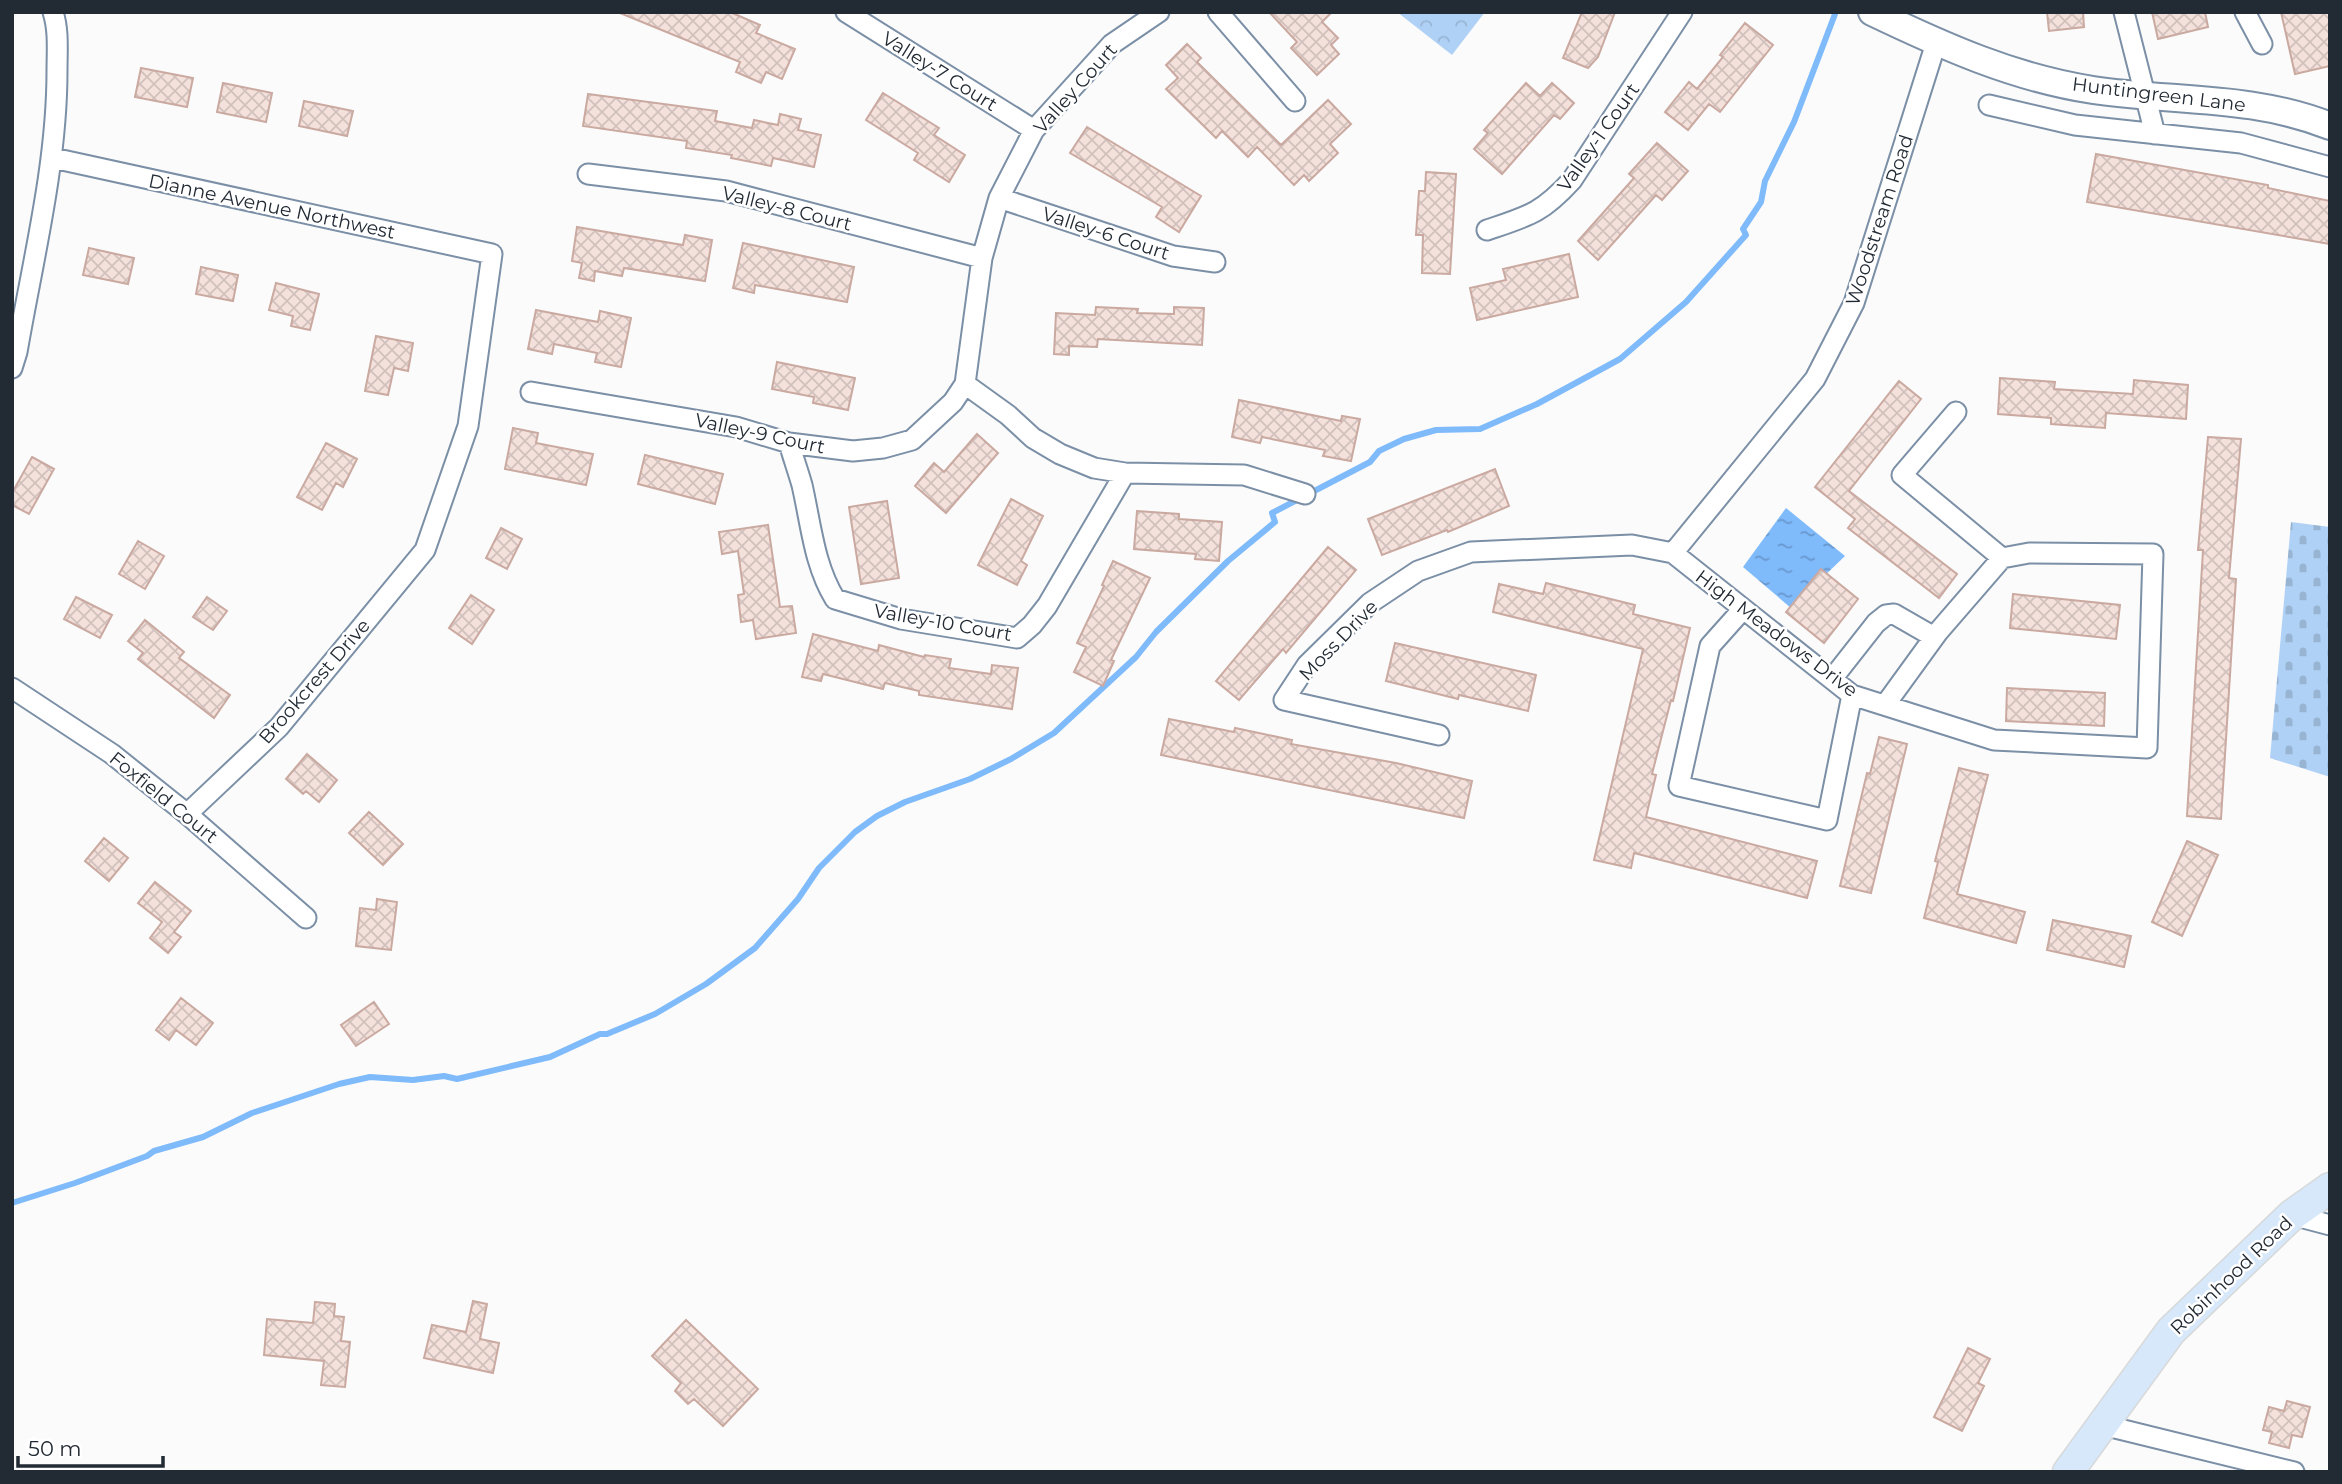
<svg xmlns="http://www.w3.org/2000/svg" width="2342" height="1484" font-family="Montserrat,sans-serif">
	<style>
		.cemetery { fill: url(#cemetery-stones) }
		.park { fill: url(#park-crowns) }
		.water { fill: url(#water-ripples) }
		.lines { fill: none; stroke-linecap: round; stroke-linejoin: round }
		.stream { stroke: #7fbafb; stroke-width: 6 }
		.building { fill: url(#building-cross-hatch); stroke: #caa9a0; stroke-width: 2 }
		.street-casing { stroke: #7b8fa6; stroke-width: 23 }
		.secondary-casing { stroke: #7b8fa6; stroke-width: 30 }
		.primary-casing { stroke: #d7d9da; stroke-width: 33 }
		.street { stroke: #fff; stroke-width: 19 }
		.secondary { stroke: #fff; stroke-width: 26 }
		.primary { stroke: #d7e8fb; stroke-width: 30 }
		.labels { text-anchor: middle; stroke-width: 5; stroke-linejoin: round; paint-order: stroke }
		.street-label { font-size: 19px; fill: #222a33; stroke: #fff }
	</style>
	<defs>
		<pattern id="cemetery-stones" width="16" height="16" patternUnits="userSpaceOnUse" patternTransform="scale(1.75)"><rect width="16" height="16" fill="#b0d1f6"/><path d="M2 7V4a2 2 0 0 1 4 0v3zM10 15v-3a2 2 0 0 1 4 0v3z" fill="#97b4d3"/></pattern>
		<pattern id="park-crowns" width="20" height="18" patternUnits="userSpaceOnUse" patternTransform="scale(1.75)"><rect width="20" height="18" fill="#b0d1f6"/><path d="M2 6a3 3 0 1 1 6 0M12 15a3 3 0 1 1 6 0" fill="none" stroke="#97b4d3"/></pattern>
		<pattern id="water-ripples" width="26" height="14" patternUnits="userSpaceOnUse" patternTransform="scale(1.75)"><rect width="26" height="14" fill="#7fbafb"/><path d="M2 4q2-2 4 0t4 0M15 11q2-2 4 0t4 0" fill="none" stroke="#6897cc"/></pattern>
		<pattern id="building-cross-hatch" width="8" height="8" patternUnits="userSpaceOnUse" patternTransform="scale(1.75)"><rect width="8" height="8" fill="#f4e1dc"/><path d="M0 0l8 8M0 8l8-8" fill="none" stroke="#d1c1bd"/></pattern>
	</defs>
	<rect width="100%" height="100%" fill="#fbfbfb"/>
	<path class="cemetery" d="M 2291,522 L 2330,527 L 2330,777 L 2270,758 Z"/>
	<path class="park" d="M 1397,12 L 1485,12 L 1452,55 Z"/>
	<path class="water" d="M 1786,508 L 1845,556 L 1791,608 L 1743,567 Z"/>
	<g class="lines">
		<path class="stream" d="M 12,1203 L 75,1183 L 147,1156 L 154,1151 L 203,1137 L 252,1113 L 339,1084 L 370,1077 L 413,1080 L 444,1076 L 457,1079 L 550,1057 L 600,1034 L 607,1034 L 655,1014 L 706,984 L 755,948 L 798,899 L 819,868 L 855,832 L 877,816 L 905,802 L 970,779 L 1011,759 L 1054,733 L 1136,657 L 1156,632 L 1228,561 L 1275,522 L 1272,513 L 1370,462 L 1379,451 L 1404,439 L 1436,430 L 1480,429 L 1537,404 L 1620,359 L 1686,302 L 1746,235 L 1743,229 L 1761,202 L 1765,181 L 1794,122 L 1835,14"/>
	</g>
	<path class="building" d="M 730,12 L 760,25 L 756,33 L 795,49 L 782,79 L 766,72 L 761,83 L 736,72 L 740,62 L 620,13 Z
		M 1269,12 L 1332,12 L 1322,22 L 1338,38 L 1331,45 L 1339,54 L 1317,75 L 1291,48 L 1297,42 Z
		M 1582,12 L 1615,12 L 1598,57 L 1588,68 L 1563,58 Z
		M 2047,12 L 2083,12 L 2084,27 L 2049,31 Z
		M 2152,12 L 2205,12 L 2208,27 L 2158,39 Z
		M 2281,12 L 2330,12 L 2330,66 L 2295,74 Z
		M 1745,23 L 1773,45 L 1720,112 L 1709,104 L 1688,130 L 1665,112 L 1689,82 L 1697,89 L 1723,57 L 1720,55 Z
		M 1187,44 L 1201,58 L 1197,62 L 1281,145 L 1328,100 L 1351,124 L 1330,144 L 1338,153 L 1309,181 L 1304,175 L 1294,185 L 1257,147 L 1248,157 L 1222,131 L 1216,138 L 1166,89 L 1178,78 L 1166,65 Z
		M 141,68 L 193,78 L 187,107 L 135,97 Z
		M 223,83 L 272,93 L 266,122 L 217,112 Z
		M 1526,83 L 1540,96 L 1552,83 L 1574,103 L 1560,119 L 1554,115 L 1502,174 L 1474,149 L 1488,133 L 1484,130 Z
		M 883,93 L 939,128 L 934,135 L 965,155 L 949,182 L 914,160 L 918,153 L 866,120 Z
		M 588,94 L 717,111 L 715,121 L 752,128 L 754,120 L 778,125 L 780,114 L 801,119 L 798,130 L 821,135 L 814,167 L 773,158 L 771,166 L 731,158 L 732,155 L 686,148 L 687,141 L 583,126 Z
		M 304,101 L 353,111 L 347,136 L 299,126 Z
		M 1087,127 L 1201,196 L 1179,232 L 1156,217 L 1162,207 L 1070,153 Z
		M 1657,143 L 1688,171 L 1662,200 L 1656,195 L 1598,260 L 1578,241 L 1634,178 L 1629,174 Z
		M 2096,154 L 2268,185 L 2268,188 L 2330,201 L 2330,244 L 2087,202 Z
		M 1426,172 L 1456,174 L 1450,274 L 1422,273 L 1423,235 L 1416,235 L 1419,191 L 1425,191 Z
		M 577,227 L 683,245 L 685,235 L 712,240 L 705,281 L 624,268 L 622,276 L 595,271 L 594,281 L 579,278 L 582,263 L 572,261 Z
		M 743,243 L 854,267 L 847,302 L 755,285 L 754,293 L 733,288 Z
		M 89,248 L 134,258 L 128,284 L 83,275 Z
		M 1569,254 L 1578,297 L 1477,320 L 1470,288 L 1506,280 L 1503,269 Z
		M 201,267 L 238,275 L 233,301 L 196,294 Z
		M 276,283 L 319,294 L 310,330 L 291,326 L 293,316 L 269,310 Z
		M 1096,307 L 1138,309 L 1137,313 L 1174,314 L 1174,307 L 1204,308 L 1202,345 L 1098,339 L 1097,347 L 1069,346 L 1069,355 L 1054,354 L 1056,313 L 1095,315 Z
		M 536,310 L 598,322 L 600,311 L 631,318 L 621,367 L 595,362 L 597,353 L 554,344 L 552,354 L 528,349 Z
		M 376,336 L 413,343 L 408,371 L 394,368 L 388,395 L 365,391 Z
		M 777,362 L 855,378 L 848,410 L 813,403 L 814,397 L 772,389 Z
		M 2000,378 L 2055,382 L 2054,389 L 2133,394 L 2134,380 L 2188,385 L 2186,419 L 2106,413 L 2105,428 L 2051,424 L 2051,418 L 1998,414 Z
		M 1899,381 L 1921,399 L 1849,491 L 1957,574 L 1939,598 L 1848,528 L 1855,519 L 1815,487 Z
		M 1239,400 L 1341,421 L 1342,416 L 1360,419 L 1351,461 L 1323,456 L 1325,450 L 1262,437 L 1260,443 L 1232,437 Z
		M 513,428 L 538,433 L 536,443 L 593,454 L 586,485 L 505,469 Z
		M 977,434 L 998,453 L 946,513 L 915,486 L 934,463 L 944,472 Z
		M 2208,437 L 2241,439 L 2229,578 L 2236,579 L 2221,819 L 2187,816 L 2203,550 L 2198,550 Z
		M 326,443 L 357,459 L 343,487 L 336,483 L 322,510 L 297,497 Z
		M 645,455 L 723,474 L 715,504 L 638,484 Z
		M 32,457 L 54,469 L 29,514 L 12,505 L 12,493 Z
		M 1495,469 L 1509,506 L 1448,532 L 1447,530 L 1382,555 L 1368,519 Z
		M 1011,499 L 1043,516 L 1021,561 L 1027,565 L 1017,585 L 978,565 Z
		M 887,501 L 899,578 L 861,584 L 849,507 Z
		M 1137,511 L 1179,514 L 1179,519 L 1222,522 L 1219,561 L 1195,559 L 1196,554 L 1134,549 Z
		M 768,525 L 780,607 L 792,606 L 796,633 L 756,639 L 753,620 L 741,622 L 738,595 L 744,594 L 738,551 L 722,554 L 719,532 Z
		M 501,528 L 522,539 L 507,569 L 486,558 Z
		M 138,541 L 164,556 L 145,589 L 119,574 Z
		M 1328,547 L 1356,570 L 1286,653 L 1283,649 L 1239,700 L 1216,681 Z
		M 1113,561 L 1150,578 L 1111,660 L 1114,661 L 1103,686 L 1074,672 L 1086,647 L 1077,643 L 1104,586 L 1102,585 Z
		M 1821,569 L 1858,599 L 1824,643 L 1786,612 Z
		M 1546,583 L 1635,605 L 1633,614 L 1690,628 L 1673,701 L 1671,700 L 1652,774 L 1656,775 L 1646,817 L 1817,861 L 1807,898 L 1634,853 L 1631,868 L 1594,860 L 1643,649 L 1493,612 L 1499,584 L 1543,594 Z
		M 2013,594 L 2120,605 L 2116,639 L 2010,628 Z
		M 471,595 L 494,610 L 472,644 L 449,628 Z
		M 76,597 L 112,615 L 100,638 L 64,619 Z
		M 207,597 L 227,611 L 213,630 L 193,617 Z
		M 145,620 L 184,652 L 179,658 L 230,695 L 214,718 L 138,659 L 143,653 L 128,641 Z
		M 813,634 L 878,651 L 879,645 L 924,657 L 925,655 L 951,659 L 949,668 L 991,674 L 992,665 L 1018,668 L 1012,709 L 919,695 L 919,691 L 885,683 L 883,689 L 823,674 L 821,681 L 802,677 Z
		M 1395,643 L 1536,675 L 1528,711 L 1459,695 L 1458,699 L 1386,681 Z
		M 2007,688 L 2105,693 L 2104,726 L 2006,721 Z
		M 1169,719 L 1234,732 L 1235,728 L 1292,740 L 1291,744 L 1396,763 L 1472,781 L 1464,818 L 1161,755 Z
		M 1879,737 L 1907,744 L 1871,893 L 1840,886 L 1867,773 L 1870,774 Z
		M 307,754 L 337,780 L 319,802 L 306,791 L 303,794 L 286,779 Z
		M 1959,768 L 1988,775 L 1957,894 L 2025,912 L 2016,943 L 1924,918 L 1938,862 L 1935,861 Z
		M 369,812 L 403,844 L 383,865 L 349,833 Z
		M 104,838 L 128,858 L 109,881 L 85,861 Z
		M 2187,841 L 2218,855 L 2182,936 L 2152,922 Z
		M 155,882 L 191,911 L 174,932 L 181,937 L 168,953 L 150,938 L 162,922 L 138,903 Z
		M 377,899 L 397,902 L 391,950 L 356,946 L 360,908 L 376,910 Z
		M 2053,920 L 2131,936 L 2124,967 L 2047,950 Z
		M 181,998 L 213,1023 L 196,1045 L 176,1030 L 169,1040 L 156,1030 Z
		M 374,1002 L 389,1024 L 356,1046 L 341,1025 Z
		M 473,1301 L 487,1304 L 480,1339 L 499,1343 L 493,1373 L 424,1358 L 432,1325 L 466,1332 Z
		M 315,1302 L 335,1304 L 334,1316 L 344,1317 L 341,1341 L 350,1342 L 345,1387 L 321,1385 L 324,1361 L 264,1355 L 267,1319 L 313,1323 Z
		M 686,1320 L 758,1389 L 723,1426 L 694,1399 L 688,1404 L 675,1391 L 681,1383 L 652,1356 Z
		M 1968,1348 L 1990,1359 L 1978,1383 L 1984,1386 L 1962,1431 L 1934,1417 Z
		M 2287,1401 L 2310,1407 L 2302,1437 L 2292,1435 L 2289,1448 L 2269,1443 L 2272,1432 L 2263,1430 L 2269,1407 L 2284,1411 Z"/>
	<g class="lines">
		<defs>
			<path id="street" d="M 846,12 L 1034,130
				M 1218,12 L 1295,101
				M 2124,12 L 2155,134
				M 2245,12 L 2262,44
				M 1989,105 L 2075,125 L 2241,143 L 2330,167
				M 53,158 L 492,254 L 468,426 L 425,550 L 279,727 L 187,814
				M 588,174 L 726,191 L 982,258
				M 999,198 L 1173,256 L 1215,262
				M 1487,230 C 1529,216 1542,213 1572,180 L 1682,12
				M 12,368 L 17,352 C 33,259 57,165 57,71 C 57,51 59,31 53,12
				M 965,384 L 1008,415 L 1033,438 L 1060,454 L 1094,468 L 1125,473 L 1244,475 L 1305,494
				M 531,392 L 736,427 L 789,443 L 853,451 L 883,448 L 912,440 L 953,402 L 965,384 L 982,258 L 999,198 L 1034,130 L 1112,44 L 1159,12
				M 789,443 C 793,457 798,471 802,485 C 811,524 814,565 835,599 L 901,619 L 1017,638 L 1032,625 L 1047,606 L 1125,473
				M 1673,553 L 1815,379 L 1854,303 L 1936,43
				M 1743,609 L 1710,646 L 1679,786 L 1827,820 L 1852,695
				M 1832,679 L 1876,623 L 1886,615 L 1894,614 L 1934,637
				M 12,688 L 112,754 L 187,814 L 306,918
				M 1885,705 L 1938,632 L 2002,558
				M 1439,735 L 1284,700 L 1307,665 L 1370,603 L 1418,571 L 1471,552 L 1632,545 L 1673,553 L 1852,695 L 1994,740 L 2147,748 L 2153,554 L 2029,553 L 2002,558 L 1902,475 L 1956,412
				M 2292,1215 L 2330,1225
				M 2103,1425 L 2294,1472"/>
			<path id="secondary" d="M 1872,12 C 1943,46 2014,78 2093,90 C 2174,102 2252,95 2330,126"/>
			<path id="primary" d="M 2068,1472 L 2171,1331 L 2292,1215 L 2330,1188"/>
		</defs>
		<use href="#street" class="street-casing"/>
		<use href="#secondary" class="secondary-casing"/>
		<use href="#primary" class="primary-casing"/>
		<use href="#street" class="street"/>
		<use href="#secondary" class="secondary"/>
		<use href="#primary" class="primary"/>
	</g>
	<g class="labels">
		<g class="street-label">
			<text transform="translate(940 71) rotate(32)" y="7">Valley-7 Court</text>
			<text transform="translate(1075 88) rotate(-48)" y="7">Valley Court</text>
			<text transform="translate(2159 94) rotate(7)" y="7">Huntingreen Lane</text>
			<text transform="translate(1598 137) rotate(-55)" y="7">Valley-1 Court</text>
			<text transform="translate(272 206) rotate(12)" y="7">Dianne Avenue Northwest</text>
			<text transform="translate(787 208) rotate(14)" y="7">Valley-8 Court</text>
			<text transform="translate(1879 220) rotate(-72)" y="7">Woodstream Road</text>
			<text transform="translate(1106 233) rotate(18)" y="7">Valley-6 Court</text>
			<text transform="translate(760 433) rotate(12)" y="7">Valley-9 Court</text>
			<text transform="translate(943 622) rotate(10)" y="7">Valley-10 Court</text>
			<text transform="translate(1777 633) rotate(37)" y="7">High Meadows Drive</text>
			<text transform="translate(1338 640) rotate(-46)" y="7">Moss Drive</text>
			<text transform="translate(314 681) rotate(-49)" y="7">Brookcrest Drive</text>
			<text transform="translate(164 797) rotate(39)" y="7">Foxfield Court</text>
			<text transform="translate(2231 1275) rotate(-44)" y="7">Robinhood Road</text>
		</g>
	</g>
	<rect width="2342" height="1484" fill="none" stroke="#222a33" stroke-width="28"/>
	<path d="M18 1456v10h145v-10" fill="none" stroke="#222a33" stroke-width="3.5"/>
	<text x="28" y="1456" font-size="21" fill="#222a33" stroke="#ffffff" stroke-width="5" paint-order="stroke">50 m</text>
</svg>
